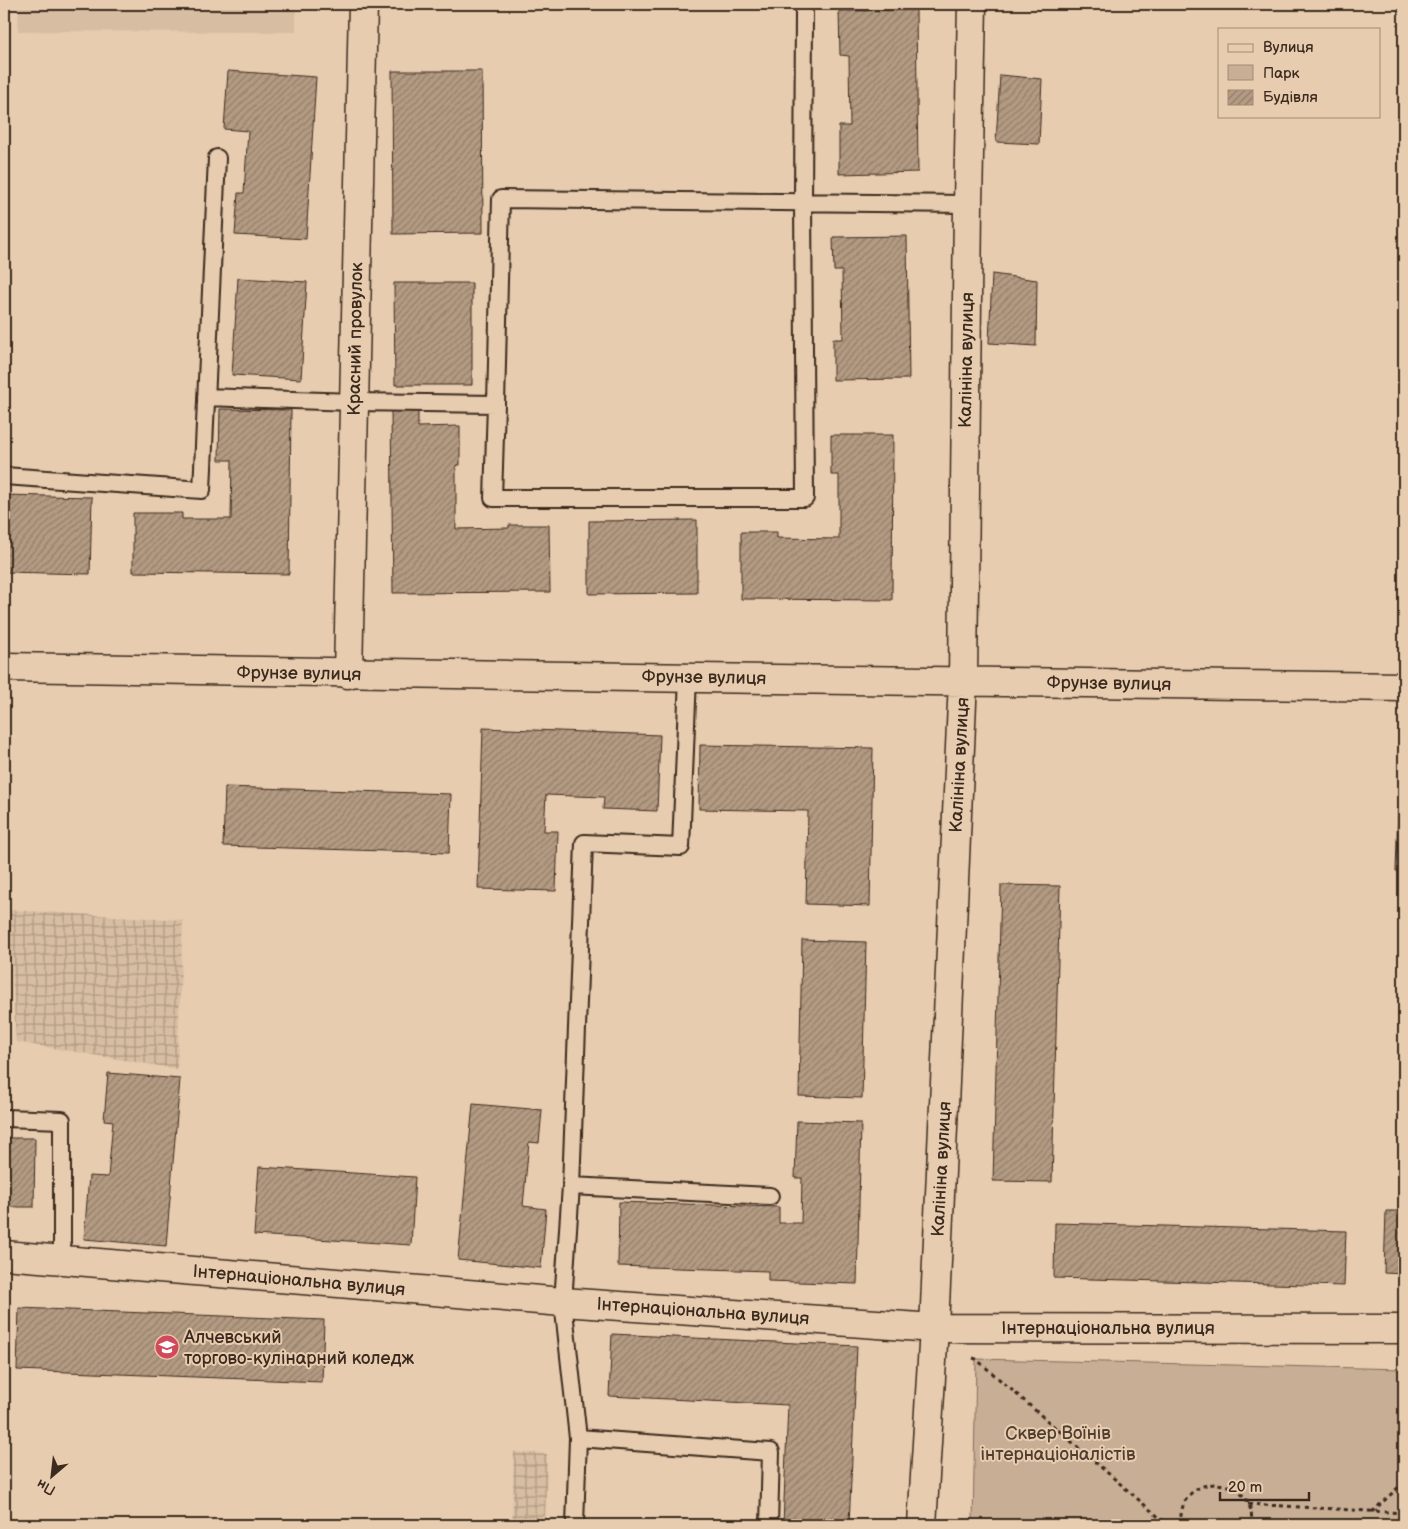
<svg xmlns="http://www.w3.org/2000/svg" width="1408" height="1529" font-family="'Balsamiq Sans',sans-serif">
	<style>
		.built { fill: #d7bda2 }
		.industrial { fill: url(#industrial-grid) }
		.green { fill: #c8ae95; stroke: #826c5a }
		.building { fill: url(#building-hatch); stroke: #3b2a1e }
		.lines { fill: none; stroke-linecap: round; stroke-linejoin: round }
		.lane-casing { stroke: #3b2a1e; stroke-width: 20 }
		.street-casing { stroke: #3b2a1e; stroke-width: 31 }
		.secondary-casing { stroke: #3b2a1e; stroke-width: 31 }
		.path { stroke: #3b2a1e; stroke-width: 3; stroke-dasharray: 4 4; stroke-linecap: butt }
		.lane { stroke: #e7ccaf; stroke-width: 16 }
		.street { stroke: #e7ccaf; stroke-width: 28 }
		.secondary { stroke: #e7ccaf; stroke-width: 28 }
		.labels { text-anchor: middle; stroke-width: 4; stroke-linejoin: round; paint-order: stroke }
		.street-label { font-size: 18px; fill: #3b2a1e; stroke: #e7ccaf }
		.poi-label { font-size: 18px; fill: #3b2a1e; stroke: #e7ccaf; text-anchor: start }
		.park-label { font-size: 18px; fill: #503e30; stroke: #e7ccaf }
	</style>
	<defs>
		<pattern id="industrial-grid" width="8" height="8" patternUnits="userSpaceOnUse" patternTransform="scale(1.25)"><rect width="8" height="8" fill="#d7bda2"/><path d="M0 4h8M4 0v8" fill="none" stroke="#b09a83"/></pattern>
		<pattern id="building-hatch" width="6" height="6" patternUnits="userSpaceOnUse" patternTransform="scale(1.25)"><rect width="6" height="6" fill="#b39a82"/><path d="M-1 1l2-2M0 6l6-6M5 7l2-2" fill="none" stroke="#937e6a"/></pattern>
	</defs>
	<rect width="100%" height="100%" fill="#e7ccaf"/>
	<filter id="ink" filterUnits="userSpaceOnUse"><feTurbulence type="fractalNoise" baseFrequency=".02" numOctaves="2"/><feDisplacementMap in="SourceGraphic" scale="10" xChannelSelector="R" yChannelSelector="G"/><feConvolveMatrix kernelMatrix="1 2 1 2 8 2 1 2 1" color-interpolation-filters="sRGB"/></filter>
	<g filter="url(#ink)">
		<path class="built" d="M 19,4 L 296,4 L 296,32 L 18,31 Z"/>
		<path class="industrial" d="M 9,910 L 183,920 L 177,1069 L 16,1042 Z
			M 514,1452 L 547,1454 L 545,1525 L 512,1525 Z"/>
		<path class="green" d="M 976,1359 L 1404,1369 L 1404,1525 L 973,1525 Z"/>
		<path class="building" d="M 916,10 L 918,172 L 839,174 L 839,126 L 850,126 L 849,56 L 840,55 L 839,11 Z
			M 228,71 L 316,77 L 306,239 L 235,235 L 238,193 L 244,193 L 248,131 L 224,129 Z
			M 392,71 L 482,71 L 483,233 L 393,234 Z
			M 1000,75 L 1042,79 L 1039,144 L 996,142 Z
			M 907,236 L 909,379 L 833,380 L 833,339 L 843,339 L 842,271 L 834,271 L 833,237 Z
			M 992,274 L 1037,280 L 1036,346 L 989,343 Z
			M 238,278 L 307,282 L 301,379 L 232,375 Z
			M 394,283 L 472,283 L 472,385 L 395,385 Z
			M 220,409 L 291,410 L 289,574 L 133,572 L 133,513 L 182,513 L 182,519 L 231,519 L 232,460 L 219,460 Z
			M 391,410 L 418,410 L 418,427 L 460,426 L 460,465 L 456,465 L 456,529 L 509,528 L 509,525 L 549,525 L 550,592 L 393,593 Z
			M 831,435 L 893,435 L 892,600 L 741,599 L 741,532 L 777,532 L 777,538 L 839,539 L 839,475 L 831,475 Z
			M 4,495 L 92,497 L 90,574 L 4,572 Z
			M 697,520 L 697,593 L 589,594 L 589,521 Z
			M 483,728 L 660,735 L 657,811 L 603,809 L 604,797 L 546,795 L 544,831 L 558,831 L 556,891 L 478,889 Z
			M 700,745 L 873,748 L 870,906 L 806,904 L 808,811 L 699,809 Z
			M 225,787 L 451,794 L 449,853 L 223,846 Z
			M 1398,808 L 1404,809 L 1404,871 L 1396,871 Z
			M 1001,885 L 1060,886 L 1052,1182 L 993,1181 Z
			M 802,940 L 866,942 L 862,1098 L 799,1096 Z
			M 108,1073 L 180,1079 L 166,1246 L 84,1239 L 89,1176 L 108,1177 L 113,1121 L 104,1120 Z
			M 473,1104 L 542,1110 L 539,1143 L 529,1142 L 523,1206 L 546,1209 L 541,1268 L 458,1260 Z
			M 797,1121 L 861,1123 L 857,1284 L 768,1281 L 768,1271 L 618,1266 L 619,1202 L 779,1207 L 779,1223 L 801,1223 L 802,1178 L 795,1178 Z
			M 4,1138 L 35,1138 L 34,1207 L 4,1207 Z
			M 259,1167 L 415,1177 L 411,1245 L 254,1235 Z
			M 1386,1211 L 1404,1211 L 1404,1274 L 1384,1273 Z
			M 1055,1223 L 1346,1231 L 1344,1286 L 1054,1278 Z
			M 19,1308 L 324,1320 L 322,1382 L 17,1370 Z
			M 612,1334 L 857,1346 L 849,1525 L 783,1525 L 788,1405 L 609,1396 Z"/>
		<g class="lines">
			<defs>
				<path id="lane" d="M 206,397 L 354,402 L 496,404 L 493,498 L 805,498 L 803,202 L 804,12
					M 496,404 L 501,199 L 968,204
					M 4,476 L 202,490 L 217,158
					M 4,1118 L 62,1120 L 62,1260
					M 571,1186 L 770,1196
					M 578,1438 L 771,1452 L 769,1525
					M 575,1525 L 578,1438 L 563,1302 L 571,1186 L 584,843 L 681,847 L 688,677"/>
				<path id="street" d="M 348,674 L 363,4
					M 4,1255 L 563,1302 L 934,1328 L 1404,1329"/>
				<path id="secondary" d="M 4,667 C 471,677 937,680 1404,687
					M 922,1525 L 934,1328 L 963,680 L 968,204 L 972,4"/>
			</defs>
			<use href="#lane" class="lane-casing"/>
			<use href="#street" class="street-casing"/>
			<use href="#secondary" class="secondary-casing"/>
			<path class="path" d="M 973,1358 L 976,1359 L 1162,1520 L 1177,1525
				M 1248,1504 L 1404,1513
				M 1372,1512 L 1404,1482
				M 1181,1525 C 1176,1467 1259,1474 1251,1525"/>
			<use href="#lane" class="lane"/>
			<use href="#street" class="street"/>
			<use href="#secondary" class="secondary"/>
		</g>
	</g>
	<defs>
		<symbol id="university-disc" viewBox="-11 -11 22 22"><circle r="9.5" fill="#d1495b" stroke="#e7ccaf"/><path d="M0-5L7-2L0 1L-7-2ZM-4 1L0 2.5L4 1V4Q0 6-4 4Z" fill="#fff"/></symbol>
	</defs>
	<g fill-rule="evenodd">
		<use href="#university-disc" x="153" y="1333" width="28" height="28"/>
	</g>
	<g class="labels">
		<g class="street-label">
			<text transform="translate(355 339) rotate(-89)" y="6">Красний провулок</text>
			<text transform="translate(966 360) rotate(-89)" y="6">Калініна вулиця</text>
			<text transform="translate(299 673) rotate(1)" y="6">Фрунзе вулиця</text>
			<text transform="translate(704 677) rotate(1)" y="6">Фрунзе вулиця</text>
			<text transform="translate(1109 683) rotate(1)" y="6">Фрунзе вулиця</text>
			<text transform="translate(959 765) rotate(-87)" y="6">Калініна вулиця</text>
			<text transform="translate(941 1169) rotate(-87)" y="6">Калініна вулиця</text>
			<text transform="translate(299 1280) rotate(5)" y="6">Інтернаціональна вулиця</text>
			<text transform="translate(703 1311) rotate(4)" y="6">Інтернаціональна вулиця</text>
			<text x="1108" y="1334">Інтернаціональна вулиця</text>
		</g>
		<g class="poi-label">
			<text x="184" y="1343">Алчевський<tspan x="184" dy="21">торгово-кулінарний коледж</tspan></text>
		</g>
		<g class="park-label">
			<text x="1058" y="1439">Сквер Воїнів<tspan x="1058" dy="21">інтернаціоналістів</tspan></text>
		</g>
	</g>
	<rect width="1408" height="1529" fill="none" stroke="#e7ccaf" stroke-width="20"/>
	<rect x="10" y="10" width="1388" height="1509" fill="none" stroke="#3b2a1e" stroke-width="2" filter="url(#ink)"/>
	<rect x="1218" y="28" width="162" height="90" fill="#e7ccaf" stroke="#a28b75"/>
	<rect x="1228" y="44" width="25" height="8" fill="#e7ccaf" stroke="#a28b75"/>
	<text x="1263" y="52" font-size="15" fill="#3b2a1e">Вулиця</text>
	<rect x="1228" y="65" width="25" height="15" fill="#c8ae95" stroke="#a28b75"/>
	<text x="1263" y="78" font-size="15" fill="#3b2a1e">Парк</text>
	<rect x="1228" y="90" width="25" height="15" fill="url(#building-hatch)" stroke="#a28b75"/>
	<text x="1263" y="102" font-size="15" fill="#3b2a1e">Будівля</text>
	<g transform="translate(52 1476) rotate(208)" stroke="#e7ccaf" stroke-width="4" paint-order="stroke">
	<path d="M0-4L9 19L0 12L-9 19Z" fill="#3b2a1e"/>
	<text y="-8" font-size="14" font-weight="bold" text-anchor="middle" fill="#3b2a1e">Пн</text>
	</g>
	<path d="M1220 1492v8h89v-8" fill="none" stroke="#3b2a1e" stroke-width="2.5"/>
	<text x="1228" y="1492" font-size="15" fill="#3b2a1e" stroke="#e7ccaf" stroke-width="4" paint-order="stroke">20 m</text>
</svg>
